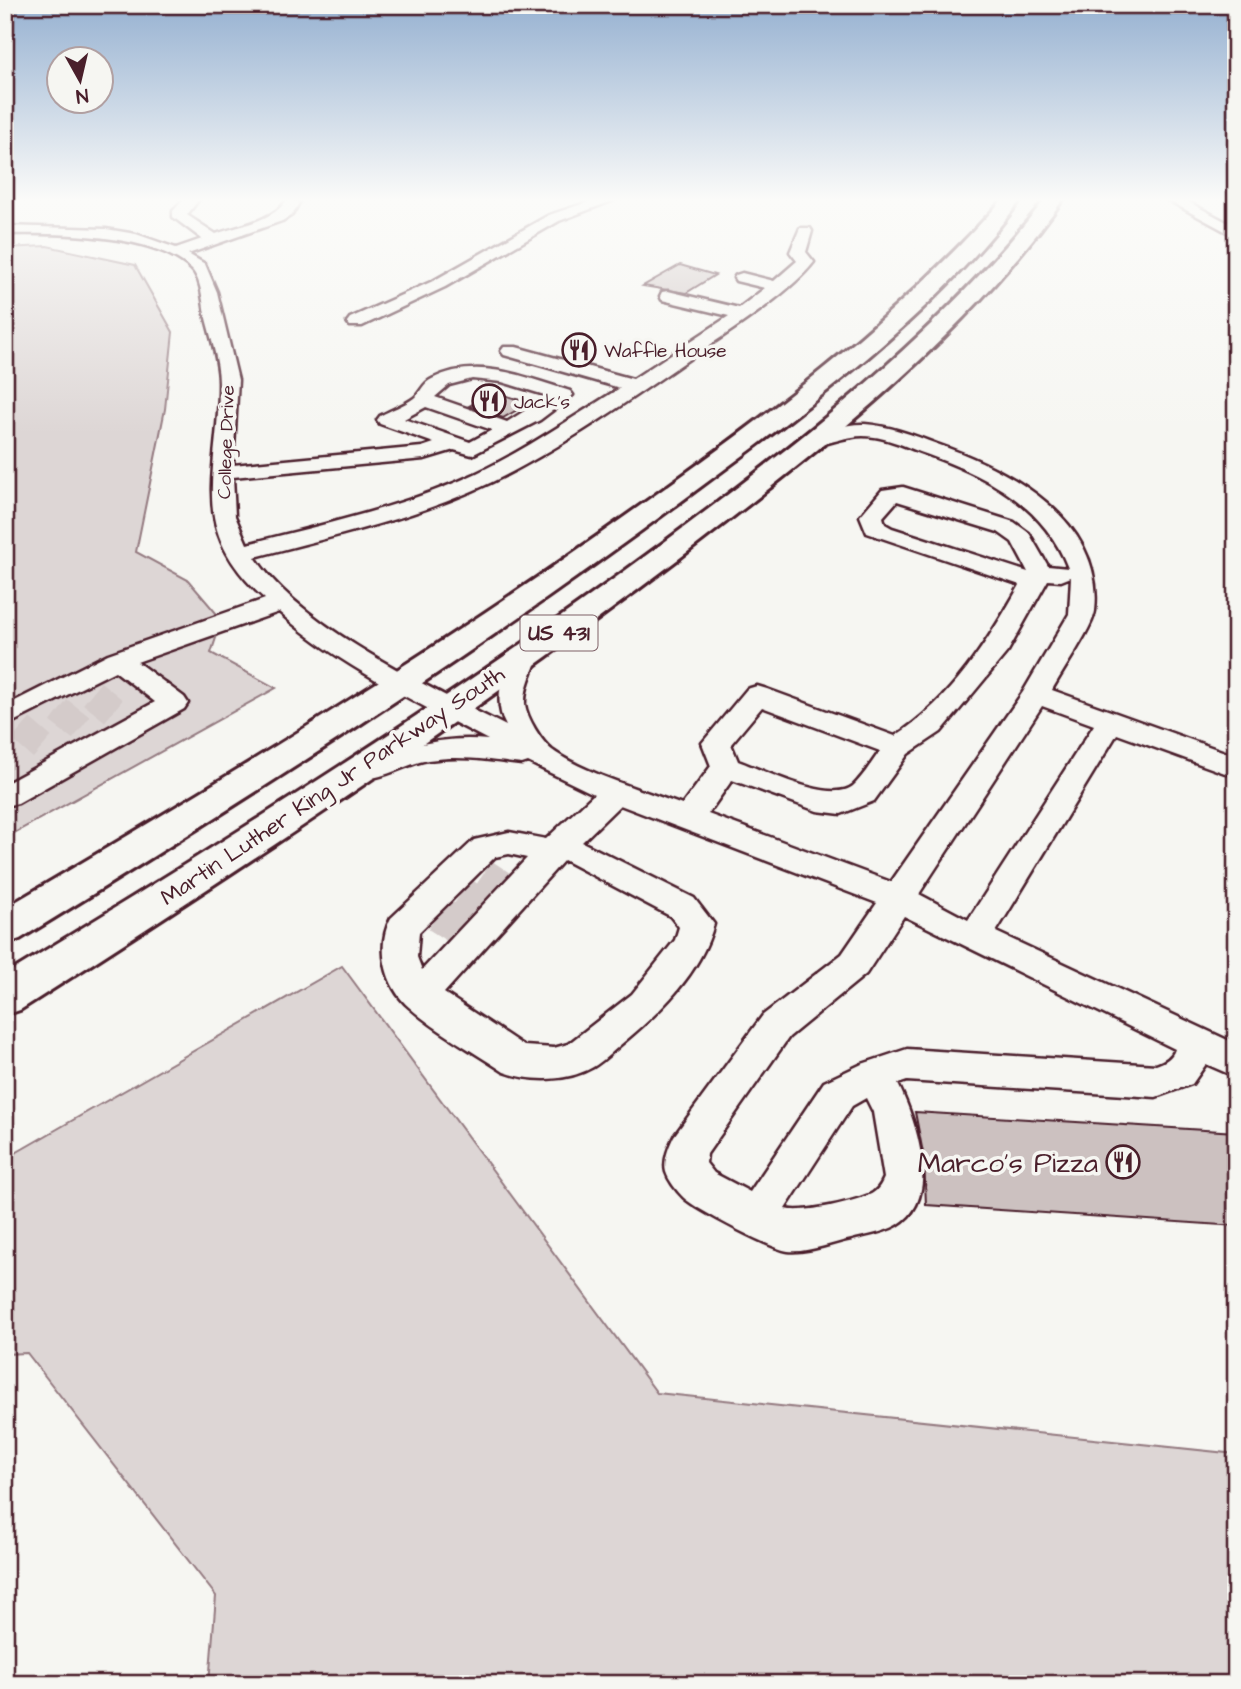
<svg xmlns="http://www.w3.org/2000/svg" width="1241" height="1689" font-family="'Architects Daughter',sans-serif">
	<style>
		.green { fill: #ddd6d5; stroke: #947a80; stroke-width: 2 }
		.building { fill: #ccc1c0; stroke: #4a1f2b; stroke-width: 2 }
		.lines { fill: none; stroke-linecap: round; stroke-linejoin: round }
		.minor-tunnel-far1 { stroke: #d4cbca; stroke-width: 28; stroke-dasharray: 28 14; stroke-linecap: butt }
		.minor-tunnel { stroke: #d4cbca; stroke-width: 36; stroke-dasharray: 36 18; stroke-linecap: butt }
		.minor-casing { stroke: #4a1f2b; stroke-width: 5 }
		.highway-casing { stroke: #4a1f2b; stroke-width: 6 }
		.minor { fill: #f6f6f2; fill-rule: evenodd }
		.highway { fill: #f6f6f2; fill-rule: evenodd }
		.labels { text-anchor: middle; stroke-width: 7; stroke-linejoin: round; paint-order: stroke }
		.far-poi-label { font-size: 19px; fill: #4a1f2b; stroke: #f6f6f2; text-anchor: start }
		.far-street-label { font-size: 19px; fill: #4a1f2b; stroke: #f6f6f2 }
		.shield { fill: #f6f6f2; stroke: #7e6067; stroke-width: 2 }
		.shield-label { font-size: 21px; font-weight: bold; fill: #4a1f2b }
		.street-label { font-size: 23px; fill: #4a1f2b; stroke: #f6f6f2 }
		.near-poi-label { font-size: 28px; fill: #4a1f2b; stroke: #f6f6f2; text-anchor: end }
	</style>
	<rect width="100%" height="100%" fill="#f6f6f2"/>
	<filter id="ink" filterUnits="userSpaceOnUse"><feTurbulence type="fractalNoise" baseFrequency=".0143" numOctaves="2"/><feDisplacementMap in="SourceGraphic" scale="14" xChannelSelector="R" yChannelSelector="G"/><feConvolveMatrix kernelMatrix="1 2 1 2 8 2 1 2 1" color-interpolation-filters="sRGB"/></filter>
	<g filter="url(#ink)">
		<path class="green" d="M 47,246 L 135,265 L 173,332 L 165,409 L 136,552 L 188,580 L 222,620 L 211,653 L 276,688 L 5,838 L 5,248 Z
			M 342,966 L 657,1393 L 1236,1454 L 1236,1684 L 209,1684 L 216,1596 L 27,1353 L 5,1354 L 5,1159 Z"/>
		<path class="building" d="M 680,265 L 715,275 L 686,293 L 643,286 Z
			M 495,392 L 529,403 L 503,418 L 469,406 Z
			M 915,1112 L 1236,1132 L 1236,1226 L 926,1205 L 924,1158 Z"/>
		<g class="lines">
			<path class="minor-tunnel-far1" d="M 92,693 L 123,718
				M 59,711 L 92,736
				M 21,729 L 51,755"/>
			<path class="minor-tunnel" d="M 482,876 L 503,890
				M 461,894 L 483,910
				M 438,914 L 460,928"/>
			<defs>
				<path id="minor" d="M 185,198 L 200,198 L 187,215 L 216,234 C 239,226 273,221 287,200 L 292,199 L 299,203 L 292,215 L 282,221 L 188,254 L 205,264 L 217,292 L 238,380 L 233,465 L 422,447 L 434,443 L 380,424 L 377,420 L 380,416 C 390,410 405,405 414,398 C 421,392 423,383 432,379 C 477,356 526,377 570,391 L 573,395 L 540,420 L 472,455 L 454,450 L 424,459 L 233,477 L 235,516 L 247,544 C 324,524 404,507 477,473 C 527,449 573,417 620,388 L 504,355 L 501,351 L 504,347 L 516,347 L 633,379 L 729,316 L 662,300 L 660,296 L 662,292 L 668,291 L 739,308 L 765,288 L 736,281 L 734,278 L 736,275 L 742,273 L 774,281 L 797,261 L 790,252 L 800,228 L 810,228 L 812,231 L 806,252 L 814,262 C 790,293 732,330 698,353 C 632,398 564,447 492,482 C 417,518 334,536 255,557 C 300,627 431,688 506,726 C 493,702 501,673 516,651 L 525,649 L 534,651 L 538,657 C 533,671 524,688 525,704 C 527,718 541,741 552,750 C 583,773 646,791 682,805 L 711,766 L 702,743 L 747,689 L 757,686 L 767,689 L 895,736 C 951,701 988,641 1020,585 L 867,533 L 860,516 L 882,490 L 903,487 L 1014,522 L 1029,533 L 1048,566 L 1068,568 C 1043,503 983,474 920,452 C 902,445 883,436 863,436 C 848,436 830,443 815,446 L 808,444 L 805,440 L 808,436 C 825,431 847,423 865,424 C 890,426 913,435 937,444 C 1009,469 1105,520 1095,611 C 1093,627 1061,673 1052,690 L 1236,756 L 1236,777 L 1117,734 L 996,932 L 1236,1044 L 1236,1077 L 1206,1064 L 1192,1084 L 1156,1097 L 907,1081 L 898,1084 C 916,1121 943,1199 897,1225 C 883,1233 865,1235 851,1239 C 831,1243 808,1253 788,1251 C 772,1249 697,1210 684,1198 C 677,1191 669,1181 666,1172 C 663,1161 669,1146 674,1136 L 763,1015 L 842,954 L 877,903 L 620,805 L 582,842 L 694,898 L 714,924 C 700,975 658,1014 619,1046 C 611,1053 602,1062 593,1067 C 567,1082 532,1082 504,1072 C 473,1051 437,1032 409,1007 C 385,986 376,946 391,918 L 474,840 L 509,832 L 546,839 L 594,794 L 528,762 L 522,764 C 490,760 460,755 428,760 C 404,764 378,784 354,777 L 349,770 L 354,763 C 399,749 440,735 488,740 C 418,703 338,665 279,612 L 137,662 L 184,697 L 188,703 L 184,709 L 18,803 L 5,806 L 5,784 L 155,702 L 115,671 L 5,726 L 5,706 L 108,654 L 265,599 C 184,526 220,473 219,382 C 219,360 210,336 205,314 C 203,301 201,278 191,269 C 154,233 54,233 5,234 L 5,226 L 106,229 L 136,234 L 176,248 L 202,239 L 173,217 L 173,211 ZM 472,379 L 502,382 L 548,396 L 507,422 L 435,397 L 449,385 ZM 426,407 L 492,430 L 470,442 L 404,419 ZM 897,501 L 998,532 L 1012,542 L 1028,572 L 892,528 L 885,524 L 883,517 ZM 1071,577 L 1069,614 L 1023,692 L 891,882 L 708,814 L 732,780 L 817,811 L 841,814 L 874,801 L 908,754 L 941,732 L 1008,651 L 1048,580 L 1061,581 ZM 1042,706 L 1094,725 L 968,920 L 919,894 ZM 762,707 L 880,751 C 872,762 863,777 853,786 C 831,804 763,770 738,761 L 731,744 ZM 509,854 L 527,858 L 422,970 L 417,957 L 419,932 L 495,857 ZM 564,860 L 670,916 L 679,927 L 675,940 L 632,994 L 568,1044 L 554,1048 L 524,1046 L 444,993 ZM 904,916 L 1175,1049 C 1172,1058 1165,1062 1156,1065 L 907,1049 L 862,1064 L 824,1082 L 750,1192 L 714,1173 L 706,1163 L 707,1154 L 789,1037 L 866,974 ZM 866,1098 L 873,1112 L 884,1178 C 881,1185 877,1192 869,1195 C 852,1202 803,1214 785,1209 L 852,1106 Z
					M 600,198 L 620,198 L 559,221 L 445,287 L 362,326 L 350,326 L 347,322 L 350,318 L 433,281 L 549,215 Z
					M 1164,198 L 1181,198 L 1236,227 L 1236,237 Z"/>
				<path id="highway" d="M 1004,198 L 1022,198 C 937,313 809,407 695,491 C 478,653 250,798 20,939 L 5,944 L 5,908 C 217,784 427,657 627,515 C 762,420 894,322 1004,198 Z
					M 1046,198 L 1064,198 C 961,342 820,450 681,557 C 468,719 246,866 20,1010 L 5,1015 L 5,975 C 230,839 452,699 663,543 C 802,440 938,335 1046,198 Z"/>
			</defs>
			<use href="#minor" class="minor-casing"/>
			<use href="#highway" class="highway-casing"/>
			<use href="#minor" class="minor"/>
			<use href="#highway" class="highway"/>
		</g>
	</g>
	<linearGradient id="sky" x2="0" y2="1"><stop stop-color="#96b1d1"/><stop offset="0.46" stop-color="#fbfbf9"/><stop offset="1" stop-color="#fbfbf9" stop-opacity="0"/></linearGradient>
	<rect width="1241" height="434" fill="url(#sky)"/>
	<defs>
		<symbol id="restaurant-ring" viewBox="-11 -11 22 22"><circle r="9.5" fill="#f6f6f2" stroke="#4a1f2b" stroke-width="1.5"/><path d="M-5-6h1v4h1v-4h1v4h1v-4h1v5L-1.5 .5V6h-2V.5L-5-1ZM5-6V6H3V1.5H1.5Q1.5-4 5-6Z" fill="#4a1f2b"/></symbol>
	</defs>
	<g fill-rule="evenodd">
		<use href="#restaurant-ring" x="560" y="331" width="38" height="38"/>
		<use href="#restaurant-ring" x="470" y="382" width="38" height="38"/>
		<use href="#restaurant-ring" x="1104" y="1143" width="38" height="38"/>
	</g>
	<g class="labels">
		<g class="far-poi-label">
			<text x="604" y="357">Waffle House</text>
			<text x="514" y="408">Jack's</text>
		</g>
		<g class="far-street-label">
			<text transform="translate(225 442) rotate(-88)" y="7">College Drive</text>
		</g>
		<rect class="shield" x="520.5" y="615.5" width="77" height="35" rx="5"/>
		<g class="shield-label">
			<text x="559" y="640">US 431</text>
		</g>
		<g class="street-label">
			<text transform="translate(332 785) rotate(-34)" y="8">Martin Luther King Jr Parkway South</text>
		</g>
		<g class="near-poi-label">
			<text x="1098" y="1172">Marco’s Pizza</text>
		</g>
	</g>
	<rect width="1241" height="1689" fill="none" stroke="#f6f6f2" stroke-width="28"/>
	<rect x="14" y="14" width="1213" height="1661" fill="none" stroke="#4a1f2b" stroke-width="2.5" filter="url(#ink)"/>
	<g transform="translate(80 80) rotate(172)"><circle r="33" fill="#f6f6f2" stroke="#b1a0a2" stroke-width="2"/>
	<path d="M0-5L12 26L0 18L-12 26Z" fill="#4a1f2b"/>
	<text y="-10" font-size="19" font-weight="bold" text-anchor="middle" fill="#4a1f2b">N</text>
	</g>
</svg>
